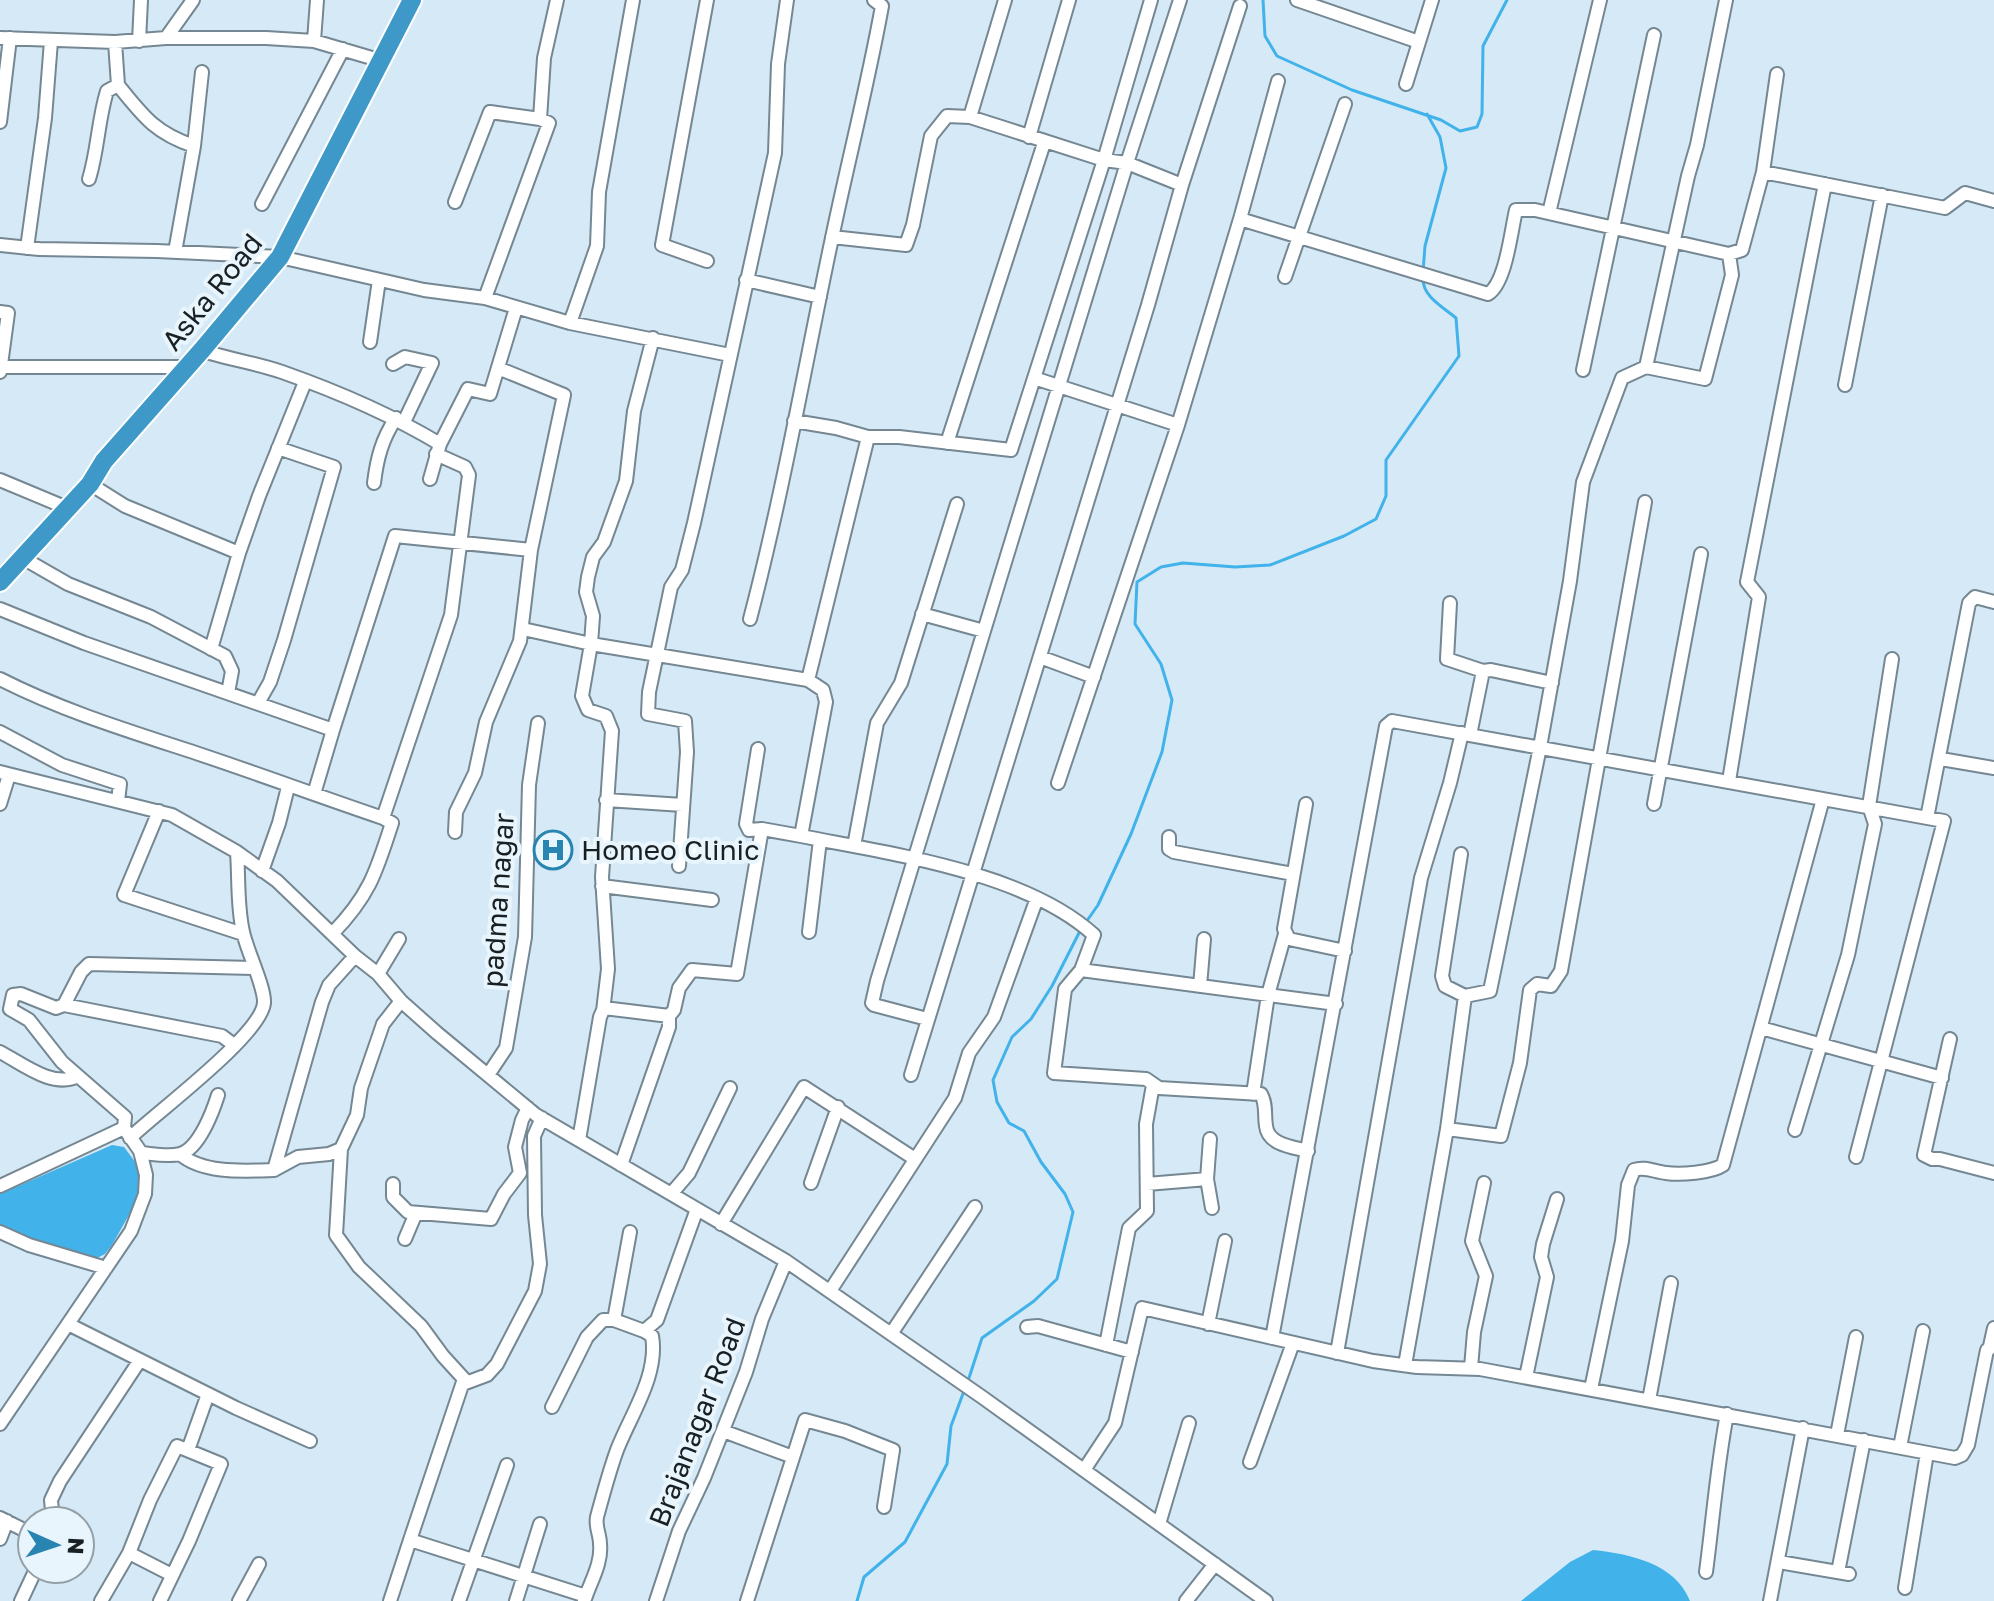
<svg xmlns="http://www.w3.org/2000/svg" width="1994" height="1601" font-family="'Golos Text',sans-serif">
	<style>
		.water { fill: #41b2ea }
		.lines { fill: none; stroke-linecap: round; stroke-linejoin: round }
		.stream { stroke: #41b2ea; stroke-width: 3 }
		.minor-casing { stroke: #748792; stroke-width: 16 }
		.highway-casing { stroke: #fff; stroke-width: 22 }
		.minor { stroke: #fff; stroke-width: 12 }
		.highway { stroke: #3e99c8; stroke-width: 18 }
		.labels { text-anchor: middle; stroke-width: 8; stroke-linejoin: round; paint-order: stroke }
		.street-label { font-size: 28px; fill: #182024; stroke: #e9f5fd }
		.poi-label { font-size: 28px; fill: #182024; stroke: #e9f5fd; text-anchor: start }
	</style>
	<rect width="100%" height="100%" fill="#d5e9f6"/>
	<path class="water" d="M 112,1145 L 124,1147 L 142,1171 L 139,1197 L 112,1245 L 105,1254 L 93,1260 L 0,1229 L 0,1194 Z
		M 1593,1550 C 1630,1554 1675,1563 1690,1601 L 1521,1601 L 1570,1562 Z"/>
	<g class="lines">
		<path class="stream" d="M 1263,0 L 1265,36 L 1277,56 L 1352,90 L 1441,120 L 1460,131 L 1477,127 L 1482,114 L 1483,46 L 1507,0
			M 1423,272 L 1425,246 L 1446,168 L 1440,137 L 1427,114
			M 1084,925 L 1098,905 L 1131,834 L 1162,752 L 1172,700 L 1161,664 L 1135,624 L 1137,582 L 1161,567 L 1183,563 L 1235,567 L 1270,565 L 1344,536 L 1376,519 L 1386,496 L 1386,460 L 1459,356 L 1456,318 C 1443,307 1423,297 1423,279
			M 967,1384 L 982,1338 L 1034,1301 L 1057,1279 L 1073,1212 L 1065,1194 L 1041,1162 L 1024,1131 L 1009,1123 L 997,1102 L 993,1080 L 1012,1037 L 1031,1019 L 1052,986 L 1080,931
			M 857,1601 L 864,1577 L 905,1542 L 947,1464 L 951,1426 L 964,1391"/>
		<defs>
			<path id="minor" d="M 707,0 L 662,245 L 707,261
				M 1297,0 L 1419,42
				M 0,38 L 115,42 L 166,38 L 266,38 L 314,41 L 382,61
				M 166,38 L 193,0
				M 139,41 L 141,0
				M 314,41 L 317,0
				M 1406,84 L 1432,0
				M 118,85 C 143,116 155,133 194,146 L 175,252
				M 970,117 L 1005,0
				M 540,119 L 544,58 L 557,0
				M 0,122 L 10,38
				M 1029,137 L 1069,0
				M 194,146 L 202,72
				M 1763,172 L 1777,74
				M 89,179 C 98,150 98,120 107,91 L 118,85 L 115,42
				M 1182,185 L 1240,6
				M 455,202 L 490,112 L 540,119 L 549,123 L 485,298
				M 262,204 L 343,49
				M 1549,213 L 1600,0
				M 1240,219 L 1278,81
				M 832,237 L 906,245 L 913,225 L 931,136 L 947,116 L 970,117 L 1104,160 L 1127,163 L 1182,185 L 1148,305 L 911,1075
				M 0,245 L 39,249 L 157,251 L 280,257 L 424,290 L 485,298 L 570,323 L 730,355
				M 27,248 L 45,118 L 51,41
				M 1285,277 L 1345,104
				M 746,280 L 820,297
				M 0,312 L 8,313 L 0,372
				M 570,323 L 597,246 L 599,192 L 633,0
				M 370,342 L 379,280
				M 210,353 C 234,360 259,364 282,372 C 336,391 390,414 440,444
				M 393,364 L 405,357 L 432,363 L 404,422
				M 1,367 L 187,367
				M 1646,367 L 1688,176 L 1697,145 L 1726,0
				M 1583,370 L 1654,35
				M 1034,378 L 1178,425 L 1240,219 L 1488,294 C 1506,283 1511,231 1516,210 L 1535,210 L 1729,254 L 1742,250 L 1763,172 L 1945,208 L 1965,193 L 1994,201
				M 1845,385 L 1882,195
				M 794,421 L 836,428 L 868,437 L 899,437 L 1011,450 L 1104,160 L 1151,0
				M 947,443 L 1044,143
				M 430,479 L 440,444 L 468,389 L 490,394 L 516,308
				M 0,480 L 67,508
				M 374,483 C 377,458 382,439 396,418
				M 90,484 L 125,506 L 239,553 L 211,649
				M 239,553 L 259,496 L 305,382
				M 21,557 L 68,584 L 151,617 L 225,656 L 232,671 L 228,693
				M 1450,603 L 1447,659 L 1483,671 L 1491,670 L 1552,683
				M 0,609 L 84,643 L 333,730 L 314,794
				M 922,614 L 984,631
				M 750,619 C 783,493 805,365 832,238 C 848,161 868,84 882,6 L 874,0
				M 523,629 L 591,644 L 593,616 L 586,592 L 588,577 L 593,557 L 604,542 L 626,481 L 634,411 L 653,338
				M 1040,657 L 1094,677
				M 0,679 C 63,711 129,731 196,753 C 259,774 321,797 383,818 L 392,823 C 376,873 369,896 332,934
				M 258,703 L 270,682 L 284,640 L 334,467 L 278,448
				M 333,730 L 395,536 L 531,550
				M 0,732 L 62,765 L 120,784 L 118,801
				M 1470,735 L 1483,671
				M 758,749 L 746,824 L 749,830 L 762,829
				M 1941,759 L 1994,768
				M 0,772 L 172,815 L 237,852 L 277,881 L 355,956 L 378,974 L 401,1001 L 437,1033 L 536,1115 L 786,1261 L 982,1397 L 1266,1601
				M 1729,781 L 1759,597 L 1747,582 L 1825,184
				M 1058,783 L 1178,425
				M 606,800 L 683,805
				M 0,804 L 9,775
				M 1306,804 L 1284,929 L 1289,939 L 1345,951
				M 1654,804 L 1701,554
				M 159,811 L 124,895 L 243,934
				M 383,818 L 451,615 L 469,475 L 465,467 L 436,454
				M 1927,818 L 1969,603 L 1975,597 L 1994,602
				M 455,832 L 456,812 L 475,773 L 486,722 L 520,641 L 531,550 L 564,395 L 498,368
				M 801,836 C 891,854 1025,872 1094,935 L 1081,970 L 1065,989 L 1054,1073 L 1146,1079 L 1159,1088 L 1261,1094 C 1267,1105 1264,1114 1266,1126 C 1268,1145 1293,1147 1308,1151
				M 1169,837 L 1169,849 L 1174,852 L 1293,874
				M 854,846 L 877,723 L 901,683 L 957,504
				M 681,847 L 714,850
				M 1461,854 L 1442,976 L 1445,986 L 1465,996 L 1490,991 L 1540,747 L 1570,581 L 1583,482 L 1622,378 L 1646,367 L 1705,379 L 1732,275 L 1729,254
				M 679,866 L 687,752 L 685,721 L 648,714 L 649,692 L 671,587 L 682,570 L 694,523 L 775,153 L 778,64 L 787,0
				M 262,871 L 279,823 L 288,787
				M 602,886 L 712,900
				M 809,932 L 820,840
				M 1081,970 L 1336,1004
				M 378,974 L 399,939
				M 1200,986 L 1204,939
				M 64,1005 L 222,1036 L 234,1045
				M 603,1011 L 608,969 L 602,877 L 612,731 L 606,716 L 588,710 L 582,696 L 591,644 L 808,680 L 868,437
				M 927,1019 L 874,1005 L 872,1003 L 877,981 L 1127,163 L 1180,0
				M 1761,1028 L 1942,1078
				M 1950,1039 L 1924,1155 L 1932,1159 L 1940,1159 L 1994,1173
				M 0,1052 C 23,1064 53,1089 78,1076
				M 488,1075 L 506,1048 L 525,937 L 529,785 L 538,723
				M 1253,1094 L 1268,995 L 1285,934
				M 1447,1129 L 1501,1136 L 1520,1063 L 1530,990 L 1537,984 L 1551,986 L 1561,971 L 1645,502
				M 1795,1130 L 1848,955 L 1875,824 L 1869,806 L 1892,659
				M 130,1138 C 157,1112 261,1035 264,1003 C 265,987 247,951 243,932 C 237,906 239,879 237,852
				M 1210,1139 L 1207,1179 L 1212,1208
				M 579,1140 L 600,1017 L 604,1008 L 669,1016 L 674,1010 L 679,988 L 692,970 L 737,974 L 762,829 L 801,836 L 826,702 L 823,690 L 808,680
				M 341,1149 L 336,1235 L 359,1267 L 421,1326 L 443,1356 L 464,1379 L 410,1540
				M 141,1153 C 153,1154 168,1157 180,1154 C 199,1149 213,1111 218,1095
				M 180,1154 C 203,1174 244,1171 274,1170 L 322,1002 L 329,985 L 355,956
				M 621,1165 L 669,1027 L 669,1016
				M 274,1170 L 298,1157 L 329,1154 L 341,1149 L 357,1115 L 361,1088 L 383,1024 L 401,1001
				M 811,1183 L 838,1107
				M 393,1184 L 393,1197 L 408,1212 L 491,1219 L 504,1194 L 520,1173 L 515,1147 L 522,1120 L 528,1108
				M 1147,1184 L 1207,1179
				M 0,1186 L 124,1128
				M 671,1194 L 689,1173 L 730,1088
				M 721,1224 L 804,1087 L 915,1159
				M 0,1232 L 29,1245 L 106,1268
				M 405,1239 L 416,1213
				M 830,1291 L 955,1098 L 969,1053 L 994,1017 L 1037,898
				M 614,1320 L 630,1232
				M 68,1324 L 236,1408 L 310,1441
				M 1208,1324 L 1225,1241
				M 1027,1327 L 1038,1326 L 1132,1352
				M 891,1334 L 975,1207
				M 1272,1338 L 1386,726 L 1392,721 L 1944,821 L 1856,1157
				M 1106,1345 L 1129,1228 L 1147,1211 L 1146,1124 L 1153,1085
				M 1990,1346 L 1994,1328
				M 1337,1353 L 1421,878 L 1450,783 L 1462,733
				M 1405,1365 L 1447,1129 L 1465,996
				M 1471,1368 L 1474,1332 L 1486,1276 L 1472,1241 L 1484,1183
				M 1526,1377 L 1547,1277 L 1541,1257 L 1543,1244 L 1557,1199
				M 463,1384 L 487,1375 L 497,1364 L 535,1291 L 540,1264 L 535,1215 L 534,1136 L 542,1118
				M 1591,1389 L 1622,1241 L 1628,1185 L 1634,1170 C 1645,1166 1655,1172 1666,1173 C 1680,1175 1711,1173 1723,1165 L 1823,799
				M 1649,1400 L 1671,1283
				M 552,1407 L 587,1337 L 603,1320 L 614,1320 L 644,1331 L 657,1320 L 697,1209
				M 0,1424 L 131,1231 L 145,1194 L 146,1175 L 140,1151 L 124,1128 L 125,1117 L 62,1062 L 29,1020 L 10,1009 L 13,995 L 21,994 L 56,1008 L 64,1005 L 81,972 L 89,964 L 253,968
				M 723,1431 L 793,1457
				M 1837,1435 L 1856,1337
				M 1900,1447 L 1923,1331
				M 188,1450 L 208,1394
				M 1250,1462 L 1293,1343
				M 1084,1470 L 1115,1423 L 1142,1308 L 1373,1361 L 1417,1367 L 1480,1369 L 1955,1458 L 1962,1455 L 1968,1445 L 1987,1350 L 1994,1346
				M 0,1518 L 32,1534
				M 53,1521 L 51,1500 L 60,1481 L 140,1360
				M 1159,1524 L 1189,1423
				M 0,1539 L 7,1521
				M 129,1553 L 172,1575
				M 1779,1562 L 1849,1574
				M 1706,1572 C 1713,1519 1717,1466 1727,1414
				M 1838,1572 L 1864,1440
				M 1905,1588 L 1927,1453
				M 586,1596 C 592,1579 602,1562 600,1544 C 600,1534 595,1527 597,1517 C 603,1495 609,1472 617,1450 C 630,1416 659,1375 652,1336 L 644,1331
				M 21,1601 L 36,1569
				M 101,1601 L 129,1553 L 150,1500 L 177,1446 L 221,1464 L 189,1541 L 160,1601
				M 239,1601 L 259,1564
				M 390,1601 L 410,1540 L 586,1596 L 584,1601
				M 459,1601 L 507,1465
				M 516,1601 L 540,1524
				M 656,1601 L 679,1531 L 704,1478 L 746,1372 L 762,1319 L 786,1261
				M 747,1601 L 805,1420 L 845,1431 L 893,1450 L 884,1507
				M 1186,1601 L 1215,1564
				M 1770,1601 L 1803,1428"/>
			<path id="highway" d="M 0,582 L 90,484 L 104,461 L 202,350 L 280,257 L 412,0"/>
		</defs>
		<use href="#minor" class="minor-casing"/>
		<use href="#highway" class="highway-casing"/>
		<use href="#minor" class="minor"/>
		<use href="#highway" class="highway"/>
	</g>
	<defs>
		<symbol id="hospital-ring" viewBox="-11 -11 22 22"><circle r="9.5" fill="#e9f5fd" stroke="#2885b2" stroke-width="1.5"/><path d="M-5-5h3v3.5h4V-5h3V5h-3V1.5h-4V5h-3Z" fill="#2885b2"/></symbol>
	</defs>
	<g fill-rule="evenodd">
		<use href="#hospital-ring" x="531" y="828" width="44" height="44"/>
	</g>
	<g class="labels">
		<g class="street-label">
			<text transform="translate(212 292) rotate(-51)" y="10">Aska Road</text>
			<text transform="translate(498 900) rotate(-86)" y="10">padma nagar</text>
			<text transform="translate(697 1422) rotate(-69)" y="10">Brajanagar Road</text>
		</g>
		<g class="poi-label">
			<text x="581" y="860">Homeo Clinic</text>
		</g>
	</g>
	<g transform="translate(56 1545) rotate(93)"><circle r="38" fill="#e9f5fd" stroke="#95a0a6" stroke-width="2"/>
	<path d="M0-6L14 30L0 20L-14 30Z" fill="#2885b2"/>
	<text y="-12" font-size="22" font-weight="bold" text-anchor="middle" fill="#182024">N</text>
	</g>
</svg>
